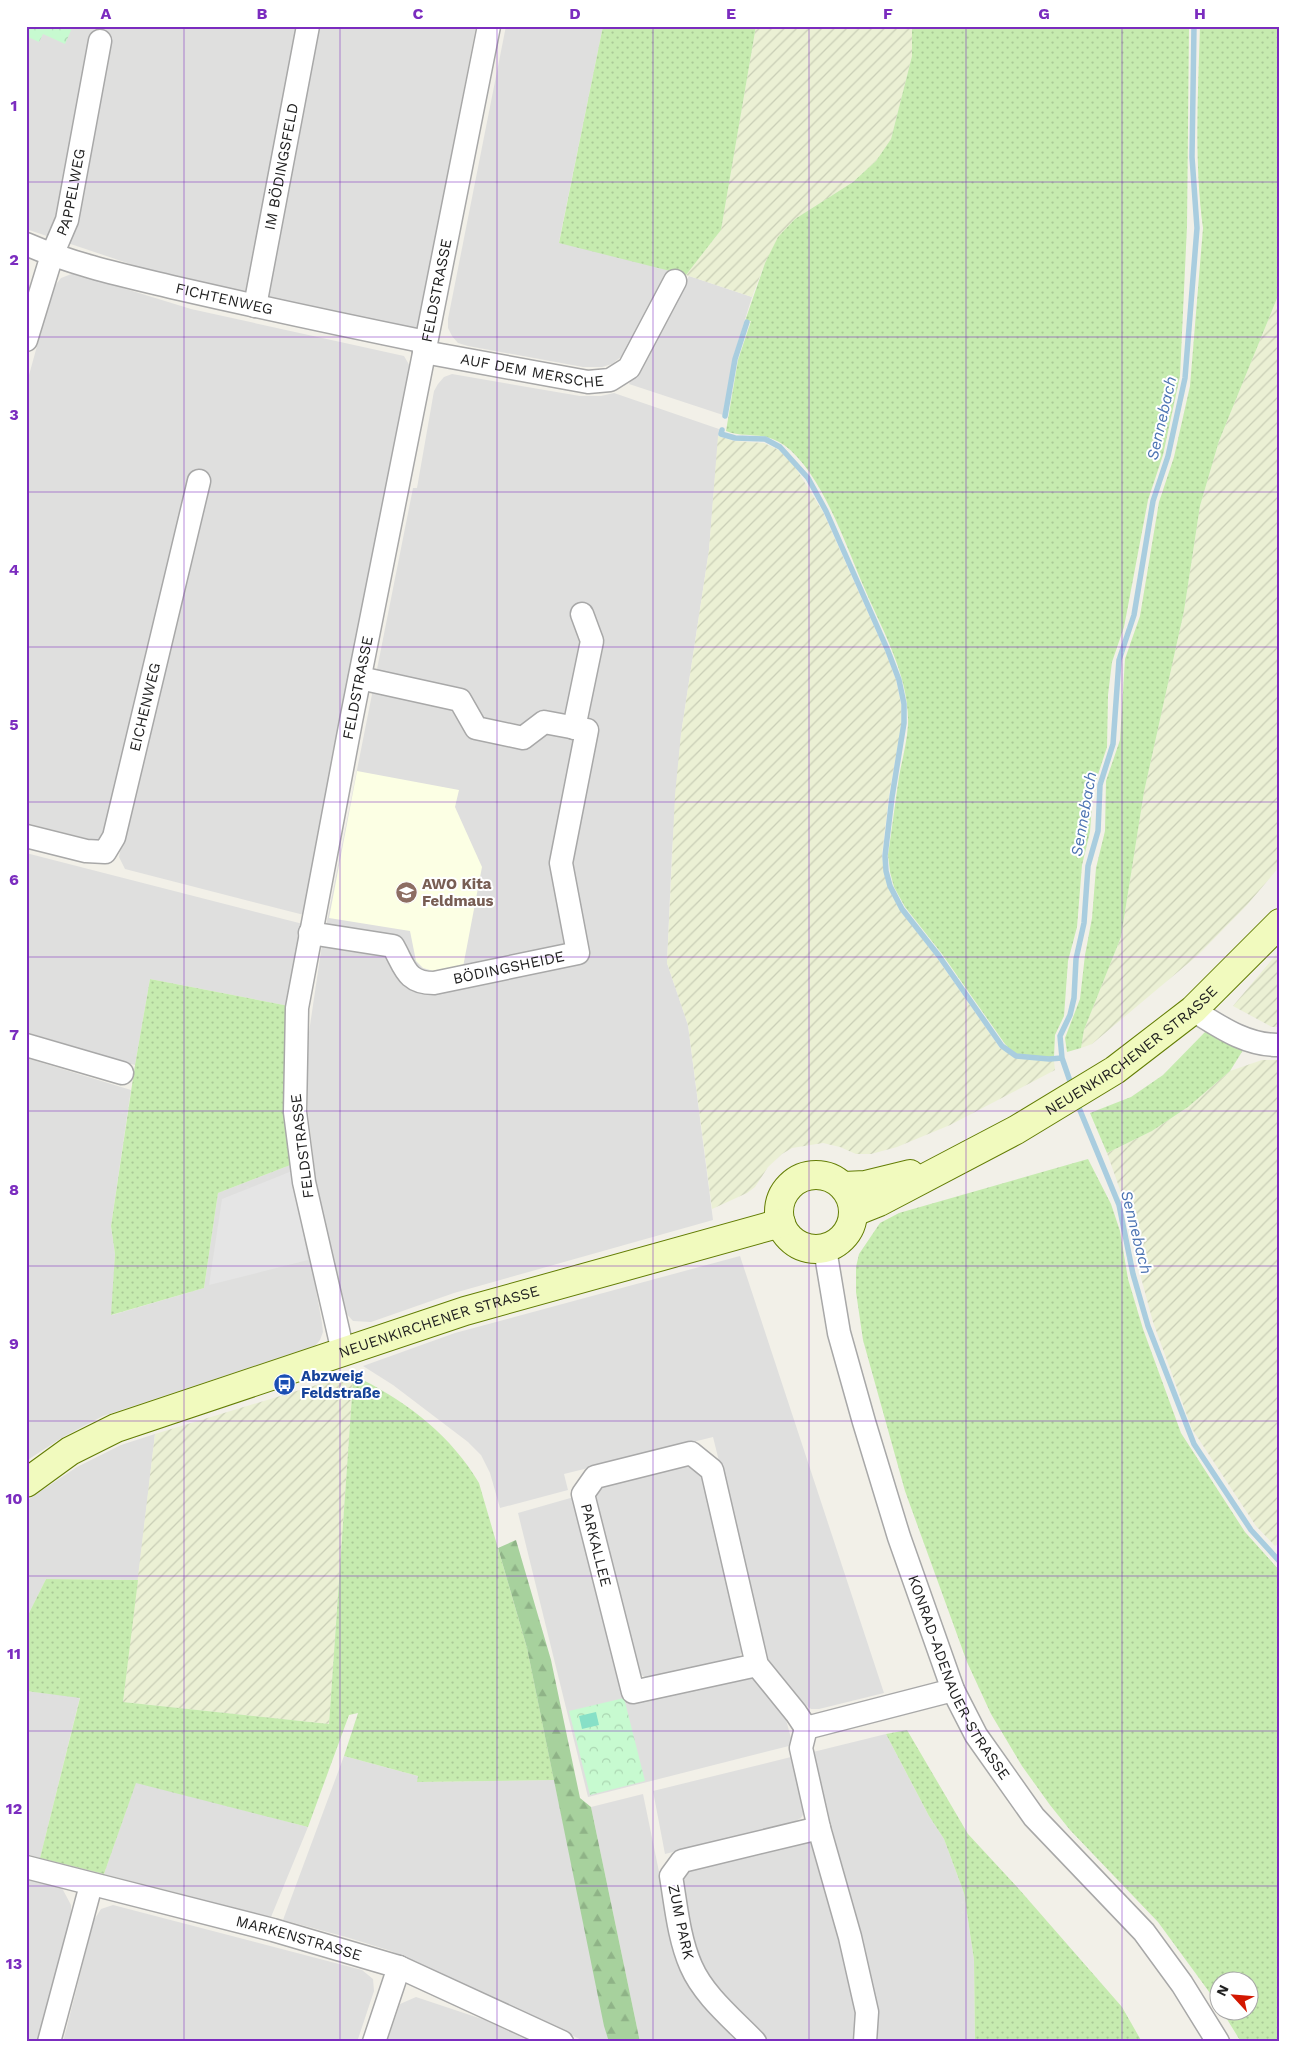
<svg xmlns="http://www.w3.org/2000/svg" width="1306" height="2068" font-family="'Work Sans',sans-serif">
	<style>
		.residential { fill: #dfdfde }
		.education { fill: #fcffe4 }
		.farmland { fill: url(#farmland-furrows) }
		.grass { fill: url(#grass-dots) }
		.forest { fill: url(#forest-firs) }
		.park { fill: url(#park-crowns) }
		.pitch { fill: #87e0c7 }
		.parking { fill: #e5e5e5 }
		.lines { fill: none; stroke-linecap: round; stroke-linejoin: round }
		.stream { stroke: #a9cddf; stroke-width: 5.5 }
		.street-casing { stroke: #a8a8a8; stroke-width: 25 }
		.secondary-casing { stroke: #637d04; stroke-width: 30 }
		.street { stroke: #fff; stroke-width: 22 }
		.secondary { stroke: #f1fabe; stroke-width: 28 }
		.grid { fill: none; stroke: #7b2cbf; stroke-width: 1; stroke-opacity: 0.55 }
		.labels { text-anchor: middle; stroke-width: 4; stroke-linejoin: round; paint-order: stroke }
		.street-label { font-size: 15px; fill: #212121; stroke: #fff }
		.education-label { font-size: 15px; font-weight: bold; fill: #785e54; stroke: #fff; text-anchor: start }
		.transit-label { font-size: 15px; font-weight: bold; fill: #164399; stroke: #fff; text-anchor: start }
		.water-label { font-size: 16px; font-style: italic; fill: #4c74b3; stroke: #fff }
		.neatline { fill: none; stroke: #7b2cbf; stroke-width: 2 }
		.grid-label { font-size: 16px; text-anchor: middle; font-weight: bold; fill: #7b2cbf }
	</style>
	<defs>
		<pattern id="farmland-furrows" width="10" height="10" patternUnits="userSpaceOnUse" patternTransform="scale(1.25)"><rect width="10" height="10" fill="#ebf0d4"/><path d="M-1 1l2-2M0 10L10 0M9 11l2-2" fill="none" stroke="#c9ceb6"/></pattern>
		<pattern id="grass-dots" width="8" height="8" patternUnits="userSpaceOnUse" patternTransform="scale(1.25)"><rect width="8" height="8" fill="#c6ebaf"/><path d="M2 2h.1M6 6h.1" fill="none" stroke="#aac996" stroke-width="1.8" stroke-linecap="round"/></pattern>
		<pattern id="forest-firs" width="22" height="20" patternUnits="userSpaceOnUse" patternTransform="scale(1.25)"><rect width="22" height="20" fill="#a7d19d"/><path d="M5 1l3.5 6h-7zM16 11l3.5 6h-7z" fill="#8fb387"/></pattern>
		<pattern id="park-crowns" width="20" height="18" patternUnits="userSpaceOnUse" patternTransform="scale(1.25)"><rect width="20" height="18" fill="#c7fad0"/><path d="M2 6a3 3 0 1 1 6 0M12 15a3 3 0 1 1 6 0" fill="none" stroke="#abd6b2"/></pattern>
	</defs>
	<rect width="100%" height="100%" fill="#f2f0e8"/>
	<path class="residential" d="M 26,26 L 301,26 L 249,290 L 242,296 L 154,272 L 26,229 Z
		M 349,26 L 476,26 L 418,327 L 410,332 L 272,302 L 266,294 L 316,28 Z
		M 506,26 L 603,26 L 559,242 L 672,271 L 627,352 L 612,364 L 602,367 L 583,367 L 468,346 L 458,343 L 452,336 L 448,328 L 448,319 Z
		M 74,273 L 191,309 L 404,356 L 411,368 L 304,915 L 125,869 L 119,857 L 121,847 L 26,823 L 26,386 L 53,288 L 61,278 Z
		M 689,276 L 752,297 L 733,358 L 723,415 L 629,384 Z
		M 452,374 L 580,396 L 601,396 L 614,393 L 719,429 L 709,550 L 681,734 L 672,852 L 667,963 L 688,1025 L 713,1220 L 454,1293 L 371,1322 L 353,1321 L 343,1310 L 316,1181 L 308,1112 L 308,1039 L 321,951 L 413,488 L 417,488 L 434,391 L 438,384 L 444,377 Z
		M 26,853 L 303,924 L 289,1006 L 150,979 L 135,1065 L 26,1032 Z
		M 26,1058 L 131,1090 L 111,1226 L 115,1254 L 112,1315 L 204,1288 L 218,1193 L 293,1164 L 322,1323 L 323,1332 L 320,1340 L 315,1346 L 103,1416 L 63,1437 L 26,1461 Z
		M 740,1256 L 884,1693 L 819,1709 L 811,1709 L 803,1703 L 769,1662 L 713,1437 L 564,1474 L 568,1490 L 500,1508 L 490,1473 L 481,1455 L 468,1442 L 393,1385 L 363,1366 L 455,1333 Z
		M 155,1434 L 138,1580 L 46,1579 L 26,1619 L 26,1501 L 77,1467 L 121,1445 Z
		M 691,1464 L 703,1477 L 744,1648 L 739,1657 L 732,1660 L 648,1679 L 640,1674 L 635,1664 L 595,1495 L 600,1486 Z
		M 574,1497 L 622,1690 L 750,1675 L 759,1678 L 783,1709 L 793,1745 L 588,1797 L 518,1513 Z
		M 26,1691 L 80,1697 L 40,1858 L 26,1854 Z
		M 886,1734 L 929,1816 L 944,1839 L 964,1893 L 974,1960 L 975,2042 L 874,2042 L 873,1993 L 813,1752 Z
		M 344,1756 L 418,1776 L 418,1782 L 554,1780 L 609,2042 L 586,2042 L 391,1951 L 346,1937 L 283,1920 Z
		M 795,1756 L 806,1810 L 801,1818 L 794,1822 L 665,1854 L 653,1791 Z
		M 136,1782 L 308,1827 L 271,1917 L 104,1874 Z
		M 643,1794 L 672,1935 L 742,2042 L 640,2042 L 591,1807 Z
		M 807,1840 L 815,1845 L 819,1852 L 857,2013 L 855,2042 L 768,2042 L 707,1977 L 693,1945 L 681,1877 L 686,1870 Z
		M 26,1878 L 62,1888 L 71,1905 L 71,1914 L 38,2042 L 26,2042 Z
		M 113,1905 L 362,1970 L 373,1979 L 374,1991 L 357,2042 L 63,2042 L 94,1920 L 101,1909 Z
		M 416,1997 L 485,2020 L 531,2042 L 387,2042 L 400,2004 Z"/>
	<path class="education" d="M 357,771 L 459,790 L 455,807 L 482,867 L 463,967 L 437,972 L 423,968 L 416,961 L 410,931 L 329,918 Z"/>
	<path class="farmland" d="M 756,26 L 912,26 L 912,56 L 891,139 L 876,161 L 853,182 L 795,219 L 778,238 L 765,263 L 752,297 L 686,275 L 721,230 Z
		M 1280,291 L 1280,866 L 1247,905 L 1198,955 L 1092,1044 L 1081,1048 L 1084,1030 L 1121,937 L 1144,792 L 1184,611 L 1200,506 L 1219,441 Z
		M 718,436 L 734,441 L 764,443 L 779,450 L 794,465 L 823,512 L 885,651 L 896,680 L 901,704 L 902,722 L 889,795 L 882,855 L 884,872 L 892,895 L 900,910 L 937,958 L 1000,1048 L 1016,1056 L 1054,1061 L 1055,1070 L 950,1125 L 897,1147 L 871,1154 L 856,1154 L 840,1147 L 823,1143 L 792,1148 L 782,1154 L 768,1167 L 755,1187 L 747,1193 L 712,1209 L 688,1025 L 667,963 L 675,795 L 681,734 L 709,550 Z
		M 1280,950 L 1280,1027 L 1272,1027 L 1233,1006 Z
		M 1262,1060 L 1280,1060 L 1280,1543 L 1275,1546 L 1256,1526 L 1192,1429 L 1153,1322 L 1137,1263 L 1124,1201 L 1107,1153 L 1152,1131 L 1188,1107 L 1230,1071 Z
		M 349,1375 L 353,1381 L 329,1724 L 123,1702 L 155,1434 Z"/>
	<path class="grass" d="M 603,26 L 756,26 L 721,230 L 686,275 L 559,243 Z
		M 912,26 L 1189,26 L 1187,226 L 1180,376 L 1163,455 L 1148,500 L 1124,627 L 1112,662 L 1108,695 L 1107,747 L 1093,790 L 1090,832 L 1082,865 L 1077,927 L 1068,961 L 1064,1016 L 1055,1035 L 1054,1057 L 1049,1058 L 1016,1055 L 1005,1044 L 942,954 L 905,907 L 894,887 L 890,872 L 888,855 C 892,829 895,803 899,777 C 902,760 907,742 908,725 C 910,676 881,628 863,585 C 845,543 821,472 784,445 C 762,430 746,439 726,431 L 738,360 L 751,321 L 745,321 L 765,263 L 778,237 L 795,219 L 853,182 L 876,161 L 891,139 L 912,56 Z
		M 1200,26 L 1280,26 L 1280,291 L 1219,441 L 1200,506 L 1184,611 L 1144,792 L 1121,937 L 1084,1030 L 1081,1048 L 1067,1052 L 1065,1038 L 1080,999 L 1085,955 L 1092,918 L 1096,868 L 1105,831 L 1106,781 L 1120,740 L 1125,659 L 1140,616 L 1159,502 L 1174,457 L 1190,386 L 1203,228 C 1194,162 1198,93 1200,26 Z
		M 150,979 L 289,1006 L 293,1164 L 218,1193 L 204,1288 L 111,1315 L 115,1254 L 111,1226 L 135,1065 Z
		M 1207,1030 L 1245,1047 L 1230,1071 L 1188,1107 L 1152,1131 L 1107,1153 L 1090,1113 L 1131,1097 L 1163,1075 Z
		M 1088,1159 L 1111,1204 L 1120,1231 L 1128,1279 L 1143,1329 L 1181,1433 L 1245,1532 L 1280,1571 L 1280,2042 L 1241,2042 L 1222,2011 L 1248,2010 L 1248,1980 L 1218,1980 L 1218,2004 L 1158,1922 L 1070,1830 L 1050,1805 L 1022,1766 L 991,1714 L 967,1662 L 905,1491 L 863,1340 L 856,1292 L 856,1267 L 859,1254 L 880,1223 L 899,1213 Z
		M 363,1380 C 410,1404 452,1437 479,1483 L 527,1648 L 554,1780 L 417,1782 L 418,1776 L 344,1756 L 358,1713 L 349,1715 L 308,1827 L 136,1783 L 104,1874 L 40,1858 L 80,1698 L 26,1691 L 26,1619 L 46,1579 L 138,1580 L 123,1702 L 329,1724 L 353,1381 Z
		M 907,1730 L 968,1834 L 1018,1888 L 1122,2007 L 1142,2042 L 975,2042 L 974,1960 L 964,1893 L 944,1839 L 929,1816 L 886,1734 Z"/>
	<path class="forest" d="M 516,1540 L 551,1660 L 580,1798 L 591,1807 L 640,2042 L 609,2042 L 604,2026 L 527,1648 L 498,1548 Z"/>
	<path class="park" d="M 26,26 L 73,26 L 65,44 L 43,34 L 39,42 L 26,36 Z
		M 624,1698 L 645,1781 L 590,1795 L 569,1711 Z"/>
	<path class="pitch" d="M 596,1712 L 599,1725 L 582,1729 L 579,1716 Z"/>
	<path class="parking" d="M 292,1171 L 308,1260 L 209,1285 L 222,1199 Z"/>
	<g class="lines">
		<path class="stream" d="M 725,416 L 735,359 L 747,322
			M 722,430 L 721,434 L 735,438 L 765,439 L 780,447 L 808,478 L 826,511 L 888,651 L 899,680 L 904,704 L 904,723 L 892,797 L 885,856 L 886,871 L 890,886 L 902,909 L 939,956 L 1002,1046 L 1016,1056 L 1049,1059 L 1062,1058
			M 1072,1087 L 1062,1058 L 1060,1036 L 1070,1015 L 1074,998 L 1076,959 L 1084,923 L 1088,866 L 1098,831 L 1100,785 L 1113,744 L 1119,660 L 1134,615 L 1153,501 L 1168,456 L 1185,378 L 1197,228 L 1192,157 L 1194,26
			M 1077,1103 L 1119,1205 L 1133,1274 L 1148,1326 L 1194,1444 L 1251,1530 L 1280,1562"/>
		<defs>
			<g id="street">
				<path id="s1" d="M 26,244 C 74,265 126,276 176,288 C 259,307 343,325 426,342"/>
				<path id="s2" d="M 255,306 L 308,26"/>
				<path id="s3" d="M 26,340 L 52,255 L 67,220 L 100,41"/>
				<path id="s4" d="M 424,352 L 588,382 L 610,380 L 629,368 L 675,281"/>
				<path d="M 574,728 L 592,641 L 582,614"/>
				<path id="s5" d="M 26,836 L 86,851 L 105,852 L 114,837 L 199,481"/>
				<path id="s6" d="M 310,933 L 393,946 C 405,967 406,983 434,983 L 578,953 L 561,863 L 587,730 L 544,722 L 523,738 L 476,728 L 460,700 L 360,678"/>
				<path d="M 1193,1010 C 1220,1027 1247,1046 1280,1045"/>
				<path d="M 26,1045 L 122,1073"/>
				<path id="s7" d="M 825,1249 L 839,1333 L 864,1422 L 899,1537 L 953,1690 L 976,1735 L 1034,1817 L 1144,1932 L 1182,1984 L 1218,2042"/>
				<path id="s8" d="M 343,1352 L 304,1182 L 295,1112 L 297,1008 L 351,721 L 489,26"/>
				<path d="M 757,1665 L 633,1692 L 583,1494 L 595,1477 L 691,1453 L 712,1470 L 757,1665 L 796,1713 L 806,1728"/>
				<path d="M 806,1728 L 801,1748 L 819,1828 L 850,1937 L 867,2012 L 865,2042"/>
				<path d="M 806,1728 L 953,1690"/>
				<path id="s9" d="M 26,1867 L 273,1930 L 399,1967 L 562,2042"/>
				<path d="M 49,2042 L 91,1885"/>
				<path d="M 374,2042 L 399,1967"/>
				<path d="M 755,2042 C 733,2019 704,1996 691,1966 C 679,1939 676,1906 671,1876 L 682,1861 L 819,1828"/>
			</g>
			<g id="secondary">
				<circle cx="816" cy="1212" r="37"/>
				<path d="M 844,1186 L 865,1185 L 910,1174"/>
				<path id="s10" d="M 854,1212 L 879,1202 L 1016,1130 L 1115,1070 L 1193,1010 L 1280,923"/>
				<path id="s11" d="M 26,1483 L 70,1451 L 116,1428 L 465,1311 L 781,1223"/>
			</g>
		</defs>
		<use href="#street" class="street-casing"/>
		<use href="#secondary" class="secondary-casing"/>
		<use href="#street" class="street"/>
		<use href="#secondary" class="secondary"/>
	</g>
	<path class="grid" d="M 184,26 L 184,2042M 340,26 L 340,2042M 497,26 L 497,2042M 653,26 L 653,2042M 809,26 L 809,2042M 966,26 L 966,2042M 1122,26 L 1122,2042M 26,182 L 1280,182M 26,337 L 1280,337M 26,492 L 1280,492M 26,647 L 1280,647M 26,802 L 1280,802M 26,957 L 1280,957M 26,1111 L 1280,1111M 26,1266 L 1280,1266M 26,1421 L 1280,1421M 26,1576 L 1280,1576M 26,1731 L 1280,1731M 26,1886 L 1280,1886"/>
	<defs>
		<symbol id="school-disc" viewBox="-11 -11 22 22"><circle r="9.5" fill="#8d6e63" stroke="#fff"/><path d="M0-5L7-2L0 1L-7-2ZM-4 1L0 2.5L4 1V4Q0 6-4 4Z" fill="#fff"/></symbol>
		<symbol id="bus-disc" viewBox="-11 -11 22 22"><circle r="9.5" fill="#1a4fb4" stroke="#fff"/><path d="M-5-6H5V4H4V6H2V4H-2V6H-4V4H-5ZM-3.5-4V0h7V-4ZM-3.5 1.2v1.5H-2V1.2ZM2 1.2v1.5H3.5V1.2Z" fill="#fff"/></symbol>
	</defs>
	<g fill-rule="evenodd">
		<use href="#school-disc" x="394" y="880" width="25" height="25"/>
		<use href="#bus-disc" x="272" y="1372" width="25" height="25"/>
	</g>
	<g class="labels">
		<g class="street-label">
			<text dy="5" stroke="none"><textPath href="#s2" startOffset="142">IM BÖDINGSFELD</textPath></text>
			<text dy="5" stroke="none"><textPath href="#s3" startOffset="155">PAPPELWEG</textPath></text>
			<text dy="5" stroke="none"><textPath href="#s8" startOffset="1080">FELDSTRASSE</textPath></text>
			<text dy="5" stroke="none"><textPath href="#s1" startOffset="206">FICHTENWEG</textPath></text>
			<text dy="5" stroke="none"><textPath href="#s4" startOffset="110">AUF DEM MERSCHE</textPath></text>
			<text dy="5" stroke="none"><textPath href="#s8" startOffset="675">FELDSTRASSE</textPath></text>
			<text dy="5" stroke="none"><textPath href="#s5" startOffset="232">EICHENWEG</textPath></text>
			<text dy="5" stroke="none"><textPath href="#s6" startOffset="220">BÖDINGSHEIDE</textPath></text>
			<text dy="5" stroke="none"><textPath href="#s10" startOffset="322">NEUENKIRCHENER STRASSE</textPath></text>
			<text transform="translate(302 1146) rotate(-97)" y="5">FELDSTRASSE</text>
			<text dy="5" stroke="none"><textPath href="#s11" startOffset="446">NEUENKIRCHENER STRASSE</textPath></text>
			<text transform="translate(596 1545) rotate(76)" y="5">PARKALLEE</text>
			<text dy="5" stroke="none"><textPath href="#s7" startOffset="451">KONRAD-ADENAUER-STRASSE</textPath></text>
			<text transform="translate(681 1922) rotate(78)" y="5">ZUM PARK</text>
			<text dy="5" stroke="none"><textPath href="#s9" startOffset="282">MARKENSTRASSE</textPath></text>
		</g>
		<g class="education-label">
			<text x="422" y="889">AWO Kita<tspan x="422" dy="17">Feldmaus</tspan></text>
		</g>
		<g class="transit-label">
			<text x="301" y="1381">Abzweig<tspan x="301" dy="17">Feldstraße</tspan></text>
		</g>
		<g class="water-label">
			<text transform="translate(1161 418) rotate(-77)" y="6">Sennebach</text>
			<text transform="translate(1083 814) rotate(-80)" y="6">Sennebach</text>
			<text transform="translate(1137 1232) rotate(76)" y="6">Sennebach</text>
		</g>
	</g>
	<rect width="1306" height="2068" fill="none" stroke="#ffffff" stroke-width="55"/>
	<g transform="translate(1234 1996) rotate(296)"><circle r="24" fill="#ffffff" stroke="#a6a6a6"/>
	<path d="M0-4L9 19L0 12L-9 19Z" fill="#d31700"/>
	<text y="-8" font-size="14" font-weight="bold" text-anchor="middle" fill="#212121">N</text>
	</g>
	<rect x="28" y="28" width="1250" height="2012" class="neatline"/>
	<g class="grid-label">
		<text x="106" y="19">A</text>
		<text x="262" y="19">B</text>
		<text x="418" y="19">C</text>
		<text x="575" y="19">D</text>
		<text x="731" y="19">E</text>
		<text x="888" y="19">F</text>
		<text x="1044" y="19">G</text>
		<text x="1200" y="19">H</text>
		<text x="14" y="111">1</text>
		<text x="14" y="265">2</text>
		<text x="14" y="420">3</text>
		<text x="14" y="575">4</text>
		<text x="14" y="730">5</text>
		<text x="14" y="885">6</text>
		<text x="14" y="1040">7</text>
		<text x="14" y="1195">8</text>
		<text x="14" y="1349">9</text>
		<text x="14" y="1504">10</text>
		<text x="14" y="1659">11</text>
		<text x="14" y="1814">12</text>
		<text x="14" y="1969">13</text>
	</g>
</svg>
